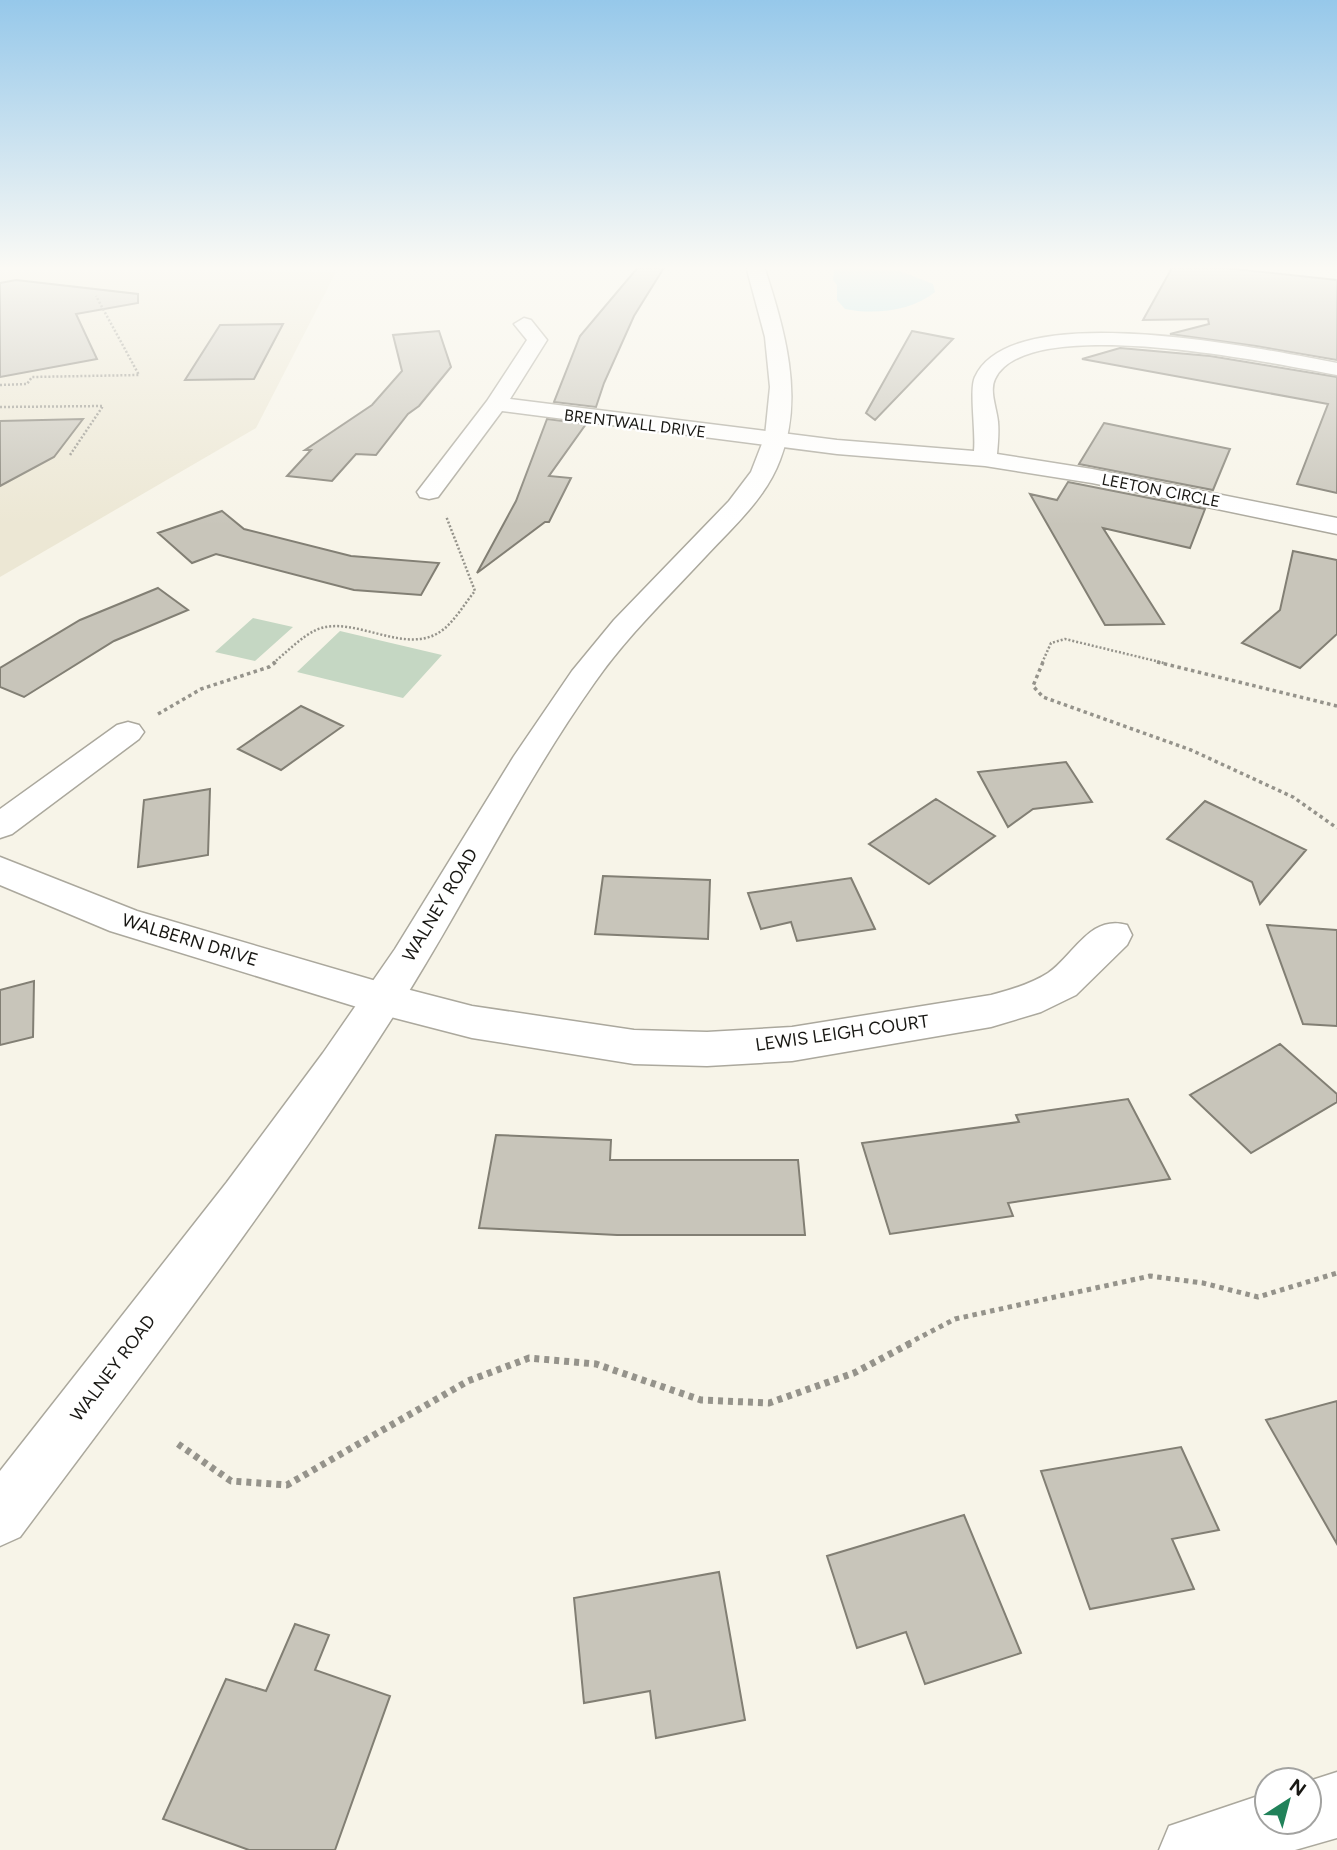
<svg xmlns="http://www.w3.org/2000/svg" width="1337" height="1850" font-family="Figtree,sans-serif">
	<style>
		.built { fill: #ece7d4 }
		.green { fill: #c5d7c3 }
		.water { fill: #bce5ed }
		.building { fill: #c8c5ba; stroke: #827f74; stroke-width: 2 }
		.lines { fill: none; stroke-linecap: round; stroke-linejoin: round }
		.minor-casing { stroke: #aba89d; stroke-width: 3 }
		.major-casing { stroke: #aba89d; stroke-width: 3 }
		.path-far3 { stroke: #95938b; stroke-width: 2.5; stroke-dasharray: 2 2; stroke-linecap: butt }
		.path-far2 { stroke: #95938b; stroke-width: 3.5; stroke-dasharray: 3.5 3.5; stroke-linecap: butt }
		.path-far1 { stroke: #95938b; stroke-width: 5; stroke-dasharray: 4.5 4.5; stroke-linecap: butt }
		.path { stroke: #95938b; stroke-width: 7; stroke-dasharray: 5 5; stroke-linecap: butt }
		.minor { fill: #fff; fill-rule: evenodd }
		.major { fill: #fff; fill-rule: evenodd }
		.labels { text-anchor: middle; stroke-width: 5; stroke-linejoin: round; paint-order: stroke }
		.far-street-label { font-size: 16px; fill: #191814; stroke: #fff }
		.street-label { font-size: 18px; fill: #191814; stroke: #fff }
	</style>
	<rect width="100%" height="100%" fill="#f7f4e8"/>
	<path class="built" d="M 0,267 L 336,272 L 256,428 L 0,577 Z"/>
	<path class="green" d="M 253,618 L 293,627 L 255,661 L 215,652 Z
		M 340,631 L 442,655 L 403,698 L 297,672 Z"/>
	<path class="water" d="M 849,267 L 900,271 L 933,284 L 935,292 C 912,311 874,315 845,309 L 837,300 L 837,285 L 833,280 L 834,269 Z"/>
	<path class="building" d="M 639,266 L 665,266 L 634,316 L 604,383 L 596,407 L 554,402 L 580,336 Z
		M 1173,266 L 1206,266 L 1337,280 L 1337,360 L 1256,346 L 1170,334 L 1209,324 L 1208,319 L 1143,320 Z
		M 16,280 L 138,294 L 138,303 L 76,314 L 97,359 L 0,377 L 0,283 Z
		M 283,324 L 254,379 L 185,380 L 220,325 Z
		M 439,331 L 451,367 L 419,406 L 408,414 L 376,455 L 356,454 L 332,481 L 287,476 L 311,450 L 305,450 L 372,405 L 402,371 L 393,335 Z
		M 912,331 L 953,339 L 875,420 L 866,413 Z
		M 1120,348 L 1210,356 L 1337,377 L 1337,493 L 1297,484 L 1328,404 L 1082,359 Z
		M 83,419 L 54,457 L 0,486 L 0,421 Z
		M 547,419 L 586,424 L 549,476 L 571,478 L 549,522 L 545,522 L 477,573 L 516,501 Z
		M 1104,423 L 1230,449 L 1213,490 L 1079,464 Z
		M 1068,482 L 1205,509 L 1190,548 L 1103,528 L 1164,624 L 1105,625 L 1030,494 L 1057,500 Z
		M 222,511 L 244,529 L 351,556 L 439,563 L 421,595 L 354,590 L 216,554 L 192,563 L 158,533 Z
		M 1293,551 L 1337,560 L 1337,634 L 1300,668 L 1242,643 L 1280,610 Z
		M 158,588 L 188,610 L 114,641 L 24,697 L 0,687 L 0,668 L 80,620 Z
		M 301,706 L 343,726 L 281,770 L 238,749 Z
		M 1066,762 L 1092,802 L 1033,809 L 1008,827 L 978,772 Z
		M 210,789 L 208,855 L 138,867 L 144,800 Z
		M 936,799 L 995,836 L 929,884 L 869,844 Z
		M 1205,801 L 1306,850 L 1260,904 L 1252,882 L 1167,839 Z
		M 603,876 L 710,880 L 708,939 L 595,934 Z
		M 851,878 L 875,929 L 797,941 L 791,922 L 761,929 L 748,893 Z
		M 1267,925 L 1337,930 L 1337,1026 L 1303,1024 Z
		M 34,981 L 33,1037 L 0,1045 L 0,990 Z
		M 1280,1044 L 1337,1094 L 1337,1102 L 1251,1153 L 1190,1095 Z
		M 1128,1099 L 1170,1179 L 1008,1203 L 1013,1216 L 890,1234 L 862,1143 L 1019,1122 L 1016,1115 Z
		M 496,1135 L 611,1140 L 610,1160 L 798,1160 L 805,1235 L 617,1235 L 479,1228 Z
		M 1337,1401 L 1337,1544 L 1266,1420 Z
		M 1181,1447 L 1219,1530 L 1172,1539 L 1194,1589 L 1090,1609 L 1041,1471 Z
		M 964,1515 L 1021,1653 L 925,1684 L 906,1632 L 857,1648 L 827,1556 Z
		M 719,1572 L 745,1720 L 656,1738 L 650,1691 L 584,1703 L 574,1598 Z
		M 295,1624 L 329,1635 L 315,1670 L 390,1696 L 335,1850 L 249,1850 L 163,1819 L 226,1679 L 266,1691 Z"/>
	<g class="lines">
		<defs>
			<path id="minor" d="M 524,318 L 531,320 L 547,340 L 510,399 L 837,440 L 974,451 C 976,432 969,389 975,377 C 1012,295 1267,350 1337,363 L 1337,375 C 1276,364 1027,311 995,379 C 989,391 997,409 998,422 C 999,432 998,443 997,454 L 1092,469 L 1337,518 L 1337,534 L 1092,483 L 985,466 L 837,454 L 502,411 L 438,497 L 429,499 L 420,497 L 417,492 L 487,401 L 527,340 L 514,324 Z
				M 128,722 L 139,725 L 144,732 L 139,739 L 12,834 L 0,838 L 0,809 L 117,725 Z
				M 0,857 L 137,911 L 383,983 L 472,1006 L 634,1030 L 707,1032 L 792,1027 L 991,995 C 1010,990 1031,984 1048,973 C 1074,955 1090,914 1127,925 L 1132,935 L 1127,945 L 1076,995 L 1041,1012 L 991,1027 L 792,1061 L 707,1066 L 634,1064 L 472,1038 L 383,1015 L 110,931 L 0,885 Z
				M 1337,1772 L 1337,1838 L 1295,1850 L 1159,1850 L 1169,1826 L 1267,1793 L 1267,1822 L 1309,1822 L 1309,1781 Z"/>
			<path id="major" d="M 746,266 L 764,266 C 784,328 805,397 780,460 C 766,498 733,527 706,556 C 668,597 627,636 595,682 C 521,786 466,902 398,1009 C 282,1192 149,1364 20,1537 L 0,1546 L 0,1471 L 227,1182 L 323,1053 L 395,949 L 514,756 L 572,671 L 614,620 L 729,501 L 751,472 L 765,436 L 770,387 L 765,337 Z"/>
		</defs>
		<use href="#minor" class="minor-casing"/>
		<use href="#major" class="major-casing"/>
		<path class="path-far3" d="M 0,385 L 27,384 L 32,377 L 139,375 L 96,296
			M 0,407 L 103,406 L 70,455
			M 273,663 C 286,653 301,637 316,630 C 354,613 407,659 444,629 C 456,619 465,603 475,591 L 446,516
			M 1042,663 L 1051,643 L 1065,639 L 1164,663"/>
		<path class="path-far2" d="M 1043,662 L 1033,686 L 1043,697 L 1191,750 L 1293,797 L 1337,828
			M 1157,662 L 1337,706
			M 158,714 L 201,689 L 269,667 L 276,662"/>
		<path class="path-far1" d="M 907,1344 L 955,1319 L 1150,1276 L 1203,1283 L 1258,1297 L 1337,1273"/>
		<path class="path" d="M 178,1444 L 231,1481 L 287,1485 L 468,1381 L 529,1358 L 596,1364 L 701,1400 L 769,1403 L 854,1373 L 911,1343"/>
		<use href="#minor" class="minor"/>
		<use href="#major" class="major"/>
	</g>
	<linearGradient id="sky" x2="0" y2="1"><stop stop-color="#96c8ea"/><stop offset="0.51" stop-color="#fbfaf5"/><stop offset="1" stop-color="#fbfaf5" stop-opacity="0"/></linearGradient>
	<rect width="1337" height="525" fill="url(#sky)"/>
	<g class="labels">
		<g class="far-street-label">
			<text transform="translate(635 423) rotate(7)" y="6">BRENTWALL DRIVE</text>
			<text transform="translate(1161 490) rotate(11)" y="6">LEETON CIRCLE</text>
		</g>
		<g class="street-label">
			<text transform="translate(440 905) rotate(-59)" y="6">WALNEY ROAD</text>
			<text transform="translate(190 940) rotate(17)" y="6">WALBERN DRIVE</text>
			<text transform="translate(842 1033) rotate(-8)" y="6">LEWIS LEIGH COURT</text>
			<text transform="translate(113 1368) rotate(-53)" y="6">WALNEY ROAD</text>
		</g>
	</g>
	<g transform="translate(1288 1801) rotate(36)"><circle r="33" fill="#ffffff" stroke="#a3a3a1" stroke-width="2"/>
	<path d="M0-5L12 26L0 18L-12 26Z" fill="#21825a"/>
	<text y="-10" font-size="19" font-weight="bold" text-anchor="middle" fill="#191814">N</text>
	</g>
</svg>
